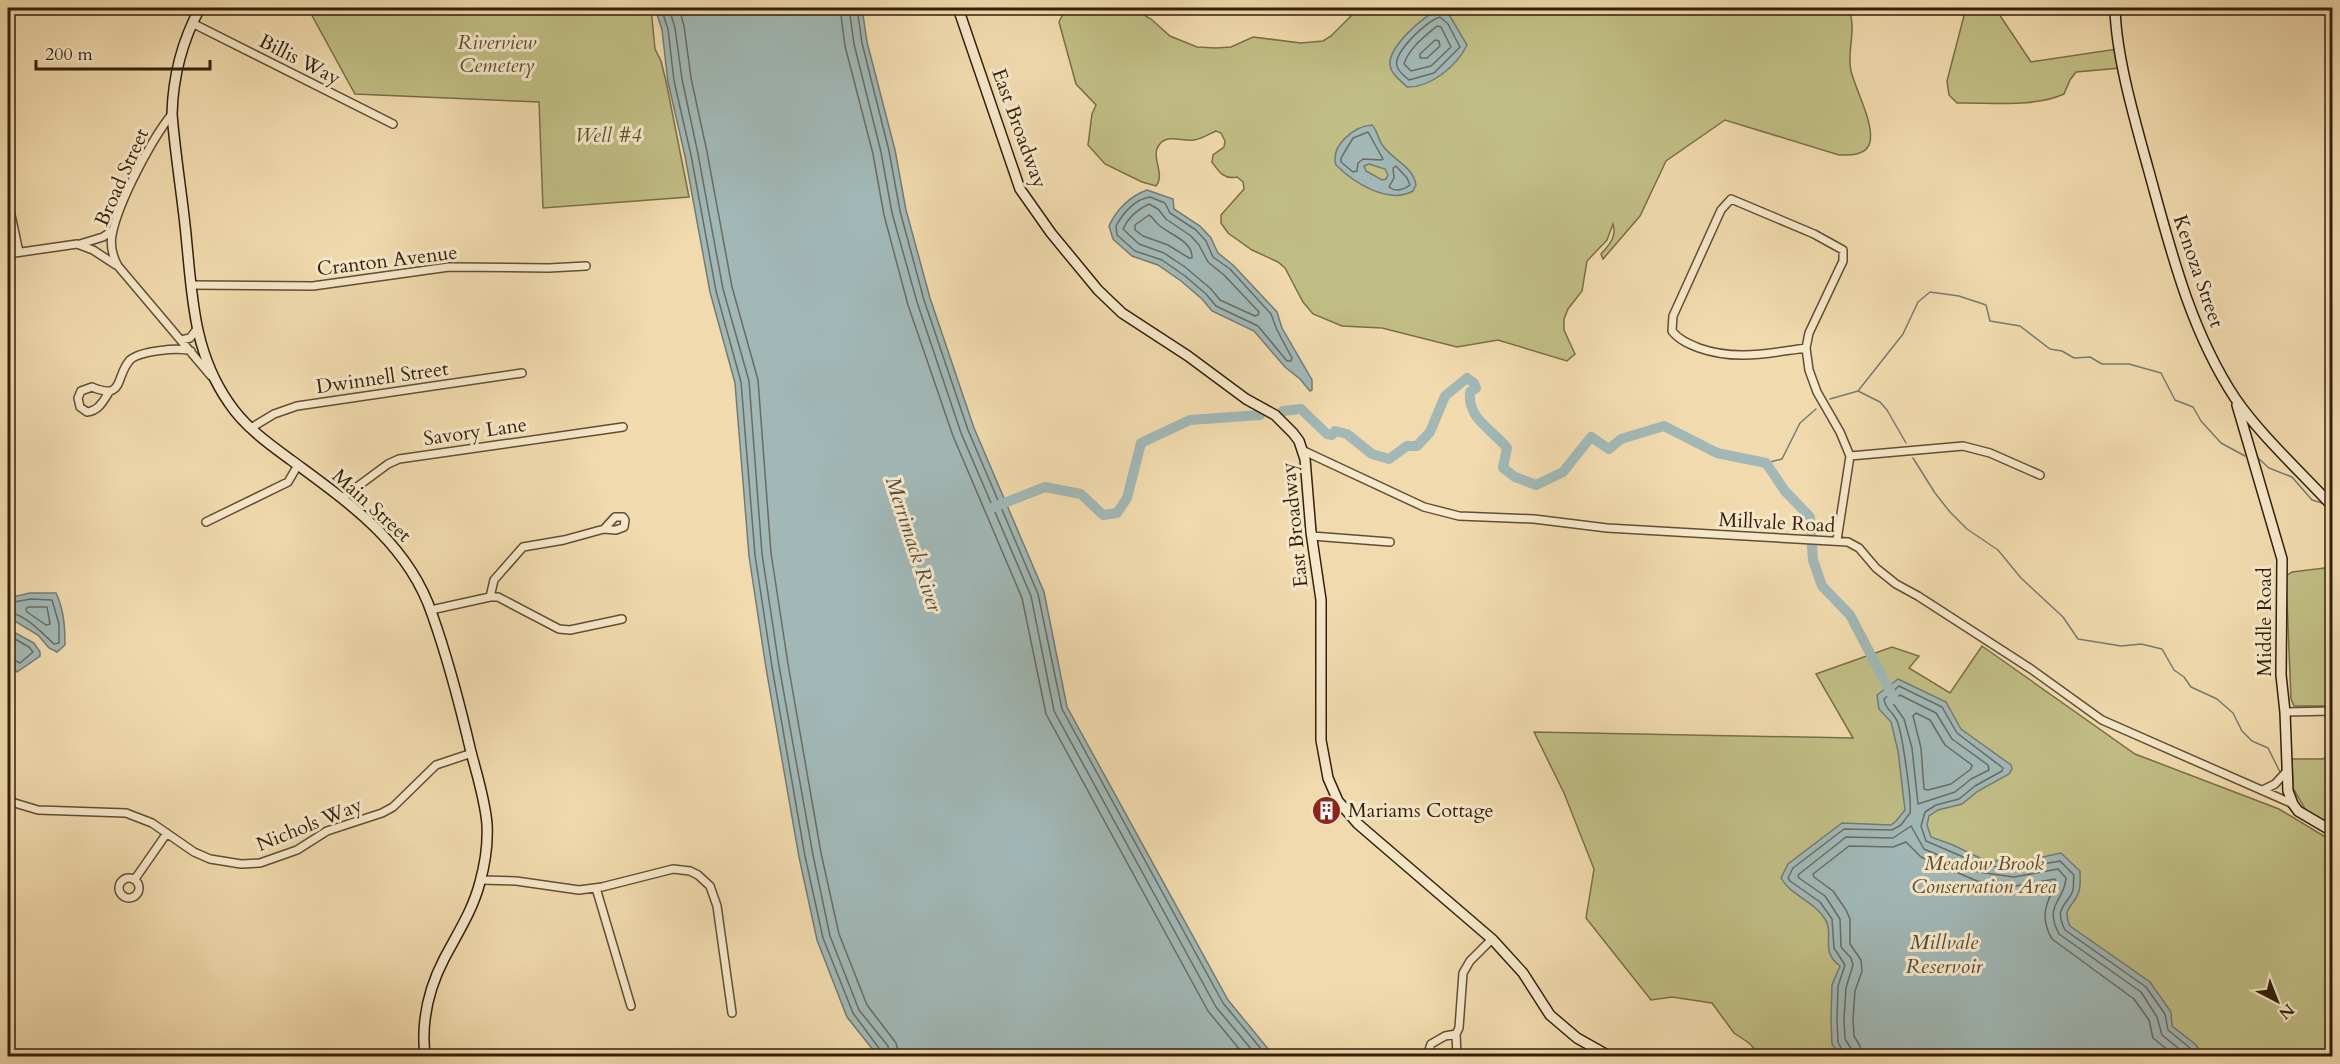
<svg xmlns="http://www.w3.org/2000/svg" width="2340" height="1064" font-family="Cardo,serif">
	<style>
		.green { fill: #c1be85; stroke: #7a6e48; stroke-width: 1.5 }
		.water { fill: #a1b8b7; stroke: #757b72; stroke-width: 1.5; fill-rule: evenodd }
		.lines { fill: none; stroke-linecap: round; stroke-linejoin: round }
		.shore { stroke: #6a6c61; stroke-width: 1.5 }
		.stream { stroke: #757b72; stroke-width: 1.5 }
		.river { stroke: #a1b8b7; stroke-width: 10 }
		.street-casing { stroke: #624e34; stroke-width: 10 }
		.secondary-casing { stroke: #331f0b; stroke-width: 12 }
		.street { stroke: #f6e8ca; stroke-width: 7 }
		.secondary { stroke: #f6e8ca; stroke-width: 9 }
		.labels { text-anchor: middle; stroke-width: 6; stroke-linejoin: round; paint-order: stroke }
		.park-label { font-size: 20px; font-style: italic; fill: #5e4f30; stroke: #f6e8ca }
		.street-label { font-size: 20px; fill: #331f0b; stroke: #f6e8ca }
		.poi-label { font-size: 20px; fill: #331f0b; stroke: #f6e8ca; text-anchor: start }
		.water-label { font-size: 21px; font-style: italic; fill: #544d3f; stroke: #f6e8ca }
	</style>
	<rect width="100%" height="100%" fill="#f1dbae"/>
	<filter id="stains"><feTurbulence type="fractalNoise" baseFrequency=".00333" numOctaves="4"/><feColorMatrix values="0 0 0 0 .2 0 0 0 0 .09 0 0 0 0 .02 0 0 0 .5 -.17"/></filter>
	<radialGradient id="worn" r=".72"><stop offset=".6" stop-color="#630" stop-opacity="0"/><stop offset="1" stop-color="#630" stop-opacity=".3"/></radialGradient>
	<path class="green" d="M 258,8 L 651,8 L 655,49 L 661,61 L 666,81 L 689,197 L 543,208 L 539,102 L 355,94 L 310,12 L 281,13 Z
		M 1066,8 L 1132,8 L 1151,19 L 1170,36 L 1197,47 L 1216,48 L 1231,47 L 1253,37 L 1301,43 L 1323,41 L 1331,36 L 1359,8 L 1848,8 C 1858,29 1846,51 1851,71 C 1856,91 1874,123 1870,142 C 1867,156 1849,155 1839,155 L 1725,120 L 1666,161 L 1640,216 L 1603,259 L 1601,254 C 1609,245 1617,237 1613,224 L 1607,240 L 1587,261 L 1582,291 L 1568,309 L 1564,319 L 1564,330 L 1575,354 L 1567,361 L 1498,340 L 1457,347 L 1382,328 L 1342,326 L 1313,314 L 1303,302 L 1285,268 L 1278,262 L 1252,250 L 1228,233 L 1221,223 L 1221,215 L 1244,189 L 1243,182 L 1237,177 C 1224,180 1219,172 1212,162 L 1213,155 L 1224,147 L 1225,141 L 1221,133 L 1216,131 C 1209,134 1201,139 1194,140 C 1182,142 1168,133 1159,145 C 1150,157 1166,174 1156,186 L 1142,182 L 1105,164 L 1088,145 L 1092,114 L 1096,105 L 1076,84 L 1059,22 Z
		M 1966,8 L 1997,8 L 1997,11 L 2031,62 L 2117,49 L 2120,68 L 2076,72 L 2070,80 L 2064,94 C 2033,108 1991,102 1957,103 L 1949,95 L 1947,81 Z
		M 2332,567 L 2332,706 L 2294,706 L 2291,699 L 2286,576 L 2292,572 Z
		M 1982,646 L 2135,754 L 2279,809 L 2332,841 L 2332,1056 L 1761,1056 L 1749,1043 L 1734,1033 L 1712,1003 L 1672,997 L 1651,1000 L 1586,918 L 1594,869 L 1564,793 L 1534,732 L 1853,738 L 1816,674 L 1892,647 L 1919,656 L 1909,668 L 1950,693 Z
		M 2332,754 L 2332,825 L 2308,814 L 2293,788 L 2292,759 L 2323,759 Z"/>
	<path class="water" d="M 655,8 L 862,8 L 867,42 L 895,150 L 906,210 L 930,298 L 974,428 L 1044,592 L 1067,707 L 1228,1000 L 1274,1056 L 878,1056 L 847,1017 L 817,940 L 799,857 L 766,668 L 749,556 L 735,383 L 710,292 L 685,156 L 668,82 L 662,30 Z
		M 1439,10 L 1450,16 L 1467,45 C 1457,66 1430,88 1407,87 C 1401,81 1391,74 1390,65 C 1388,47 1424,15 1439,10 Z
		M 1372,125 C 1378,131 1378,140 1383,146 C 1394,161 1413,166 1416,185 L 1413,191 C 1388,205 1353,182 1336,165 C 1330,145 1355,126 1372,125 ZM 1369,164 L 1385,169 L 1388,175 L 1386,179 L 1382,180 L 1366,171 L 1364,166 Z
		M 1147,190 L 1173,199 L 1174,209 L 1200,226 L 1211,238 L 1218,253 L 1233,265 L 1277,312 L 1282,328 L 1312,380 L 1312,390 L 1310,391 L 1300,379 L 1285,367 L 1254,331 L 1212,311 L 1202,299 L 1181,281 L 1158,265 L 1132,256 L 1113,239 L 1109,226 C 1116,210 1130,196 1147,190 Z
		M 30,593 L 56,593 C 64,610 65,627 65,645 L 57,652 L 49,648 L 38,635 L 8,617 L 8,598 Z
		M 8,629 L 34,643 L 40,652 L 40,656 L 17,672 L 8,660 Z
		M 1898,679 L 1946,702 L 1961,729 L 2011,765 L 2012,769 L 2009,774 L 1978,791 L 1962,804 L 1938,810 L 1929,816 L 1927,825 L 1931,837 L 1953,845 L 1982,859 L 2014,863 L 2061,853 L 2080,871 C 2080,877 2081,885 2079,891 C 2075,906 2061,907 2070,926 L 2150,982 L 2171,1012 L 2172,1026 L 2195,1044 L 2205,1056 L 1841,1056 L 1832,1044 L 1831,1019 L 1832,985 L 1840,966 C 1819,951 1835,935 1825,919 C 1814,901 1790,895 1781,878 L 1788,864 L 1842,823 L 1891,825 L 1896,821 L 1905,810 L 1898,751 L 1891,722 L 1879,709 L 1877,695 Z"/>
	<g class="lines">
		<path class="shore" d="M 661,8 L 668,29 L 674,81 L 691,155 L 716,291 L 741,382 L 755,555 L 772,667 L 805,856 L 823,938 L 853,1013 L 881,1051 L 883,1056
			M 669,8 L 675,28 L 682,79 L 698,154 L 723,289 L 749,381 L 762,554 L 779,666 L 813,855 L 830,936 L 859,1010 L 888,1046 L 890,1056
			M 679,8 L 684,26 L 691,78 L 707,152 L 732,287 L 758,380 L 771,553 L 788,664 L 821,853 L 839,934 L 867,1005 L 896,1043 L 899,1056
			M 840,8 L 845,46 L 873,154 L 884,215 L 908,305 L 953,436 L 1022,598 L 1046,714 L 1208,1011 L 1245,1056
			M 849,8 L 854,44 L 881,152 L 892,213 L 917,302 L 961,433 L 1031,596 L 1054,711 L 1216,1007 L 1257,1056
			M 857,8 L 862,43 L 889,151 L 900,211 L 924,300 L 968,430 L 1038,594 L 1062,709 L 1223,1003 L 1267,1056
			M 1440,17 L 1448,24 L 1460,47 L 1434,73 L 1409,80 C 1405,76 1398,72 1397,66 C 1393,52 1428,20 1440,17 Z
			M 1437,26 L 1441,27 L 1451,47 L 1431,66 L 1411,71 L 1404,64 C 1409,48 1424,37 1437,26 Z
			M 1435,40 L 1439,41 L 1440,46 L 1427,58 L 1420,58 L 1420,54 Z
			M 1368,132 L 1383,159 L 1381,160 L 1363,159 L 1358,163 L 1357,171 L 1353,172 L 1341,162 L 1341,158 L 1353,138 Z
			M 1396,166 L 1407,178 L 1410,185 C 1404,190 1395,192 1389,187 L 1394,178 L 1393,168 Z
			M 1150,197 L 1165,203 L 1170,213 L 1196,230 L 1206,241 L 1213,257 L 1230,269 L 1271,314 L 1277,330 L 1292,358 L 1291,361 L 1287,361 L 1258,326 L 1216,306 L 1206,294 L 1185,276 L 1162,260 L 1135,251 L 1117,235 L 1116,226 C 1123,213 1135,199 1150,197 Z
			M 1149,204 L 1158,209 L 1166,219 L 1191,236 L 1199,245 L 1208,262 L 1224,275 L 1259,312 L 1258,315 L 1255,316 L 1220,300 L 1211,289 L 1185,267 L 1164,253 L 1139,244 L 1123,229 C 1128,218 1138,209 1149,204 Z
			M 1149,215 C 1153,217 1155,222 1159,225 C 1170,235 1193,241 1192,258 L 1189,258 L 1168,245 L 1143,236 L 1135,230 L 1135,225 Z
			M 8,603 L 31,599 L 52,600 L 59,624 L 59,643 L 54,644 C 41,632 26,615 8,612
			M 28,607 L 47,607 L 50,624 L 46,625 L 27,612 L 26,609 Z
			M 8,635 L 29,647 L 33,652 L 20,663 L 8,657
			M 1900,695 L 1936,713 L 1952,739 L 1988,765 L 1989,770 L 1971,779 L 1955,792 L 1918,804 L 1912,748 L 1904,719 L 1892,702 Z
			M 1916,713 L 1930,720 L 1945,745 L 1972,765 L 1971,769 L 1951,784 L 1928,790 L 1924,789 L 1921,748 L 1913,716 Z
			M 1845,1056 L 1838,1042 L 1837,1019 L 1838,986 L 1845,965 L 1834,948 L 1832,919 L 1820,902 L 1790,881 L 1788,878 L 1793,868 L 1844,829 L 1892,830 L 1901,825 L 1910,813 C 1912,803 1902,728 1896,719 C 1892,711 1885,709 1884,699 L 1899,686 L 1942,707 L 1957,733 L 2003,768 L 2002,771 L 1975,786 L 1959,799 L 1936,805 L 1925,812 L 1921,826 L 1926,841 L 1982,865 L 2014,869 L 2060,861 L 2074,875 C 2073,879 2074,886 2073,890 C 2068,906 2053,906 2065,930 L 2146,987 L 2165,1014 L 2168,1030 L 2190,1048 L 2197,1056
			M 1853,1056 L 1852,1050 L 1845,1039 L 1844,1019 L 1846,988 L 1853,965 L 1851,958 L 1841,947 L 1840,919 L 1825,896 L 1799,878 L 1798,875 L 1846,837 L 1893,838 L 1911,826 L 1924,849 L 1978,872 L 2014,877 L 2058,869 L 2066,878 C 2065,901 2043,904 2059,934 L 2141,992 L 2157,1017 L 2162,1035 L 2188,1056
			M 1862,1056 L 1860,1046 L 1854,1036 L 1853,1019 L 1855,991 L 1862,971 L 1861,960 L 1850,944 L 1850,919 L 1846,910 L 1833,891 L 1814,877 L 1813,874 L 1849,846 L 1893,847 L 1906,842 L 1921,857 L 1977,881 L 2015,886 L 2055,879 L 2057,884 C 2045,902 2040,919 2052,939 L 2134,999 L 2149,1020 L 2153,1038 L 2175,1056"/>
		<path class="stream" d="M 1858,391 L 1880,402 L 1887,410 L 1906,443
			M 1830,399 L 1858,391 L 1903,334 L 1918,302 L 1930,292 L 1959,296 L 1986,305 L 1990,321 L 2020,326 L 2050,349 L 2062,351 L 2074,358 L 2090,357 L 2102,364 L 2129,364 L 2161,373 L 2175,400 L 2193,407 L 2201,421 L 2221,443 L 2245,456
			M 1913,458 L 1935,493 L 1950,512 L 1967,529 L 1998,550 L 2021,578 L 2063,617 L 2078,639 L 2121,646 L 2141,644 L 2162,649 L 2174,670 L 2184,677 L 2191,687 L 2217,699 L 2233,713 L 2242,731 L 2252,741 L 2268,748 L 2280,772
			M 2258,458 L 2269,468 L 2292,477 L 2312,500 L 2322,503
			M 1766,463 L 1782,459 L 1800,423 L 1816,409"/>
		<path class="river" d="M 1283,411 L 1301,409 L 1327,434 L 1332,435 L 1335,431 L 1347,434 L 1372,454 L 1389,459 L 1407,446 L 1417,446 L 1430,432 L 1445,396 L 1467,378 L 1474,383 L 1476,388 L 1470,392 C 1467,419 1493,430 1507,448 L 1503,468 L 1515,477 L 1536,485 L 1563,472 L 1591,437 L 1609,449 L 1621,439 L 1664,426 L 1717,453 L 1766,463 L 1785,491 L 1810,517 L 1813,560 L 1822,586 L 1850,615 L 1894,699
			M 994,507 L 1045,487 L 1081,494 L 1103,515 L 1117,513 L 1127,498 L 1141,443 L 1190,420 L 1260,415"/>
		<defs>
			<path id="street" d="M 192,23 L 393,124
				M 172,114 C 151,140 118,203 112,235 C 110,246 113,257 118,266 L 211,376
				M 8,201 L 19,252
				M 80,244 L 103,237 L 113,230
				M 8,254 L 77,244 L 93,250 L 116,265
				M 191,285 L 313,286 L 449,267 L 549,268 L 586,266
				M 181,340 L 190,338 L 197,329
				M 1806,348 L 1809,333 L 1843,261 L 1843,250 L 1814,234 L 1731,199 L 1721,210 L 1673,316 L 1672,331 C 1679,340 1689,344 1699,348 C 1736,361 1768,353 1806,348 L 1809,370 L 1817,392 L 1840,432 L 1850,456 L 1837,540
				M 109,392 C 103,402 98,411 87,412 L 80,407 L 78,398 L 81,391 L 92,387 C 125,401 115,376 130,360 C 140,351 178,347 191,351
				M 251,428 L 274,414 L 297,406 L 522,373
				M 1304,451 L 1424,507 L 1459,516 L 1534,519 L 1607,528 L 1848,542 L 1859,548 L 1876,568 L 1896,584 L 1918,596 L 2031,669 L 2102,720 L 2293,804
				M 1850,456 L 1963,446 L 1990,453 L 2040,475
				M 342,498 L 388,464 L 399,459 L 623,427
				M 206,522 L 288,482 L 298,465
				M 1312,536 L 1390,542
				M 490,597 L 494,580 L 523,547 L 564,540 L 604,529 L 616,530 L 624,527 L 625,520 L 623,517 L 615,517 L 604,529
				M 431,610 L 490,597 L 498,597 L 559,629 L 570,630 L 622,619
				M 2285,712 L 2332,711
				M 2263,790 L 2275,784 L 2286,772
				M 8,801 L 38,810 L 126,813 L 152,823 L 194,852 L 210,859 L 241,864 L 260,863 L 297,850 L 327,831 L 382,813 L 393,807 L 436,765 L 472,753
				M119 888a10 10 0 1 1 20 0a10 10 0 1 1-20 0Z
				M 135,879 L 167,833
				M 481,880 L 516,881 L 579,890 L 602,887 L 673,869 L 690,871 L 698,875 L 710,886 L 717,906 L 732,1013
				M 596,888 L 631,1006
				M 1427,1056 L 1431,1044 L 1445,1036 L 1456,1034
				M 1457,1056 L 1456,1034 L 1459,1028 L 1463,973 L 1470,961 L 1492,939"/>
			<path id="secondary" d="M 200,8 C 182,41 173,77 172,114 C 175,152 181,188 185,225 C 192,288 191,349 229,403 C 244,426 269,444 291,460 C 349,503 408,543 432,614 C 448,659 460,705 471,752 C 477,775 485,800 487,824 C 488,843 485,864 480,882 C 473,910 457,934 444,959 C 428,990 421,1022 425,1056
				M 958,8 L 1020,189 L 1051,233 L 1098,290 L 1122,313 L 1188,356 L 1246,399 L 1275,415 L 1293,433 L 1299,441 L 1305,459 L 1311,532 L 1321,600 L 1321,740 L 1328,778 L 1338,801 L 1358,824 L 1493,940 L 1523,973 L 1550,1015 L 1577,1038 L 1609,1056
				M 2115,8 C 2116,56 2135,121 2148,168 C 2170,247 2189,328 2235,398 C 2261,436 2301,472 2332,506
				M 2237,405 L 2282,559 L 2281,675 L 2285,712 L 2288,791 L 2293,804 L 2298,811 L 2332,831"/>
		</defs>
		<use href="#street" class="street-casing"/>
		<use href="#secondary" class="secondary-casing"/>
		<use href="#street" class="street"/>
		<use href="#secondary" class="secondary"/>
	</g>
	<defs>
		<symbol id="building-disc" viewBox="-11 -11 22 22"><circle r="9.5" fill="#8f2418" stroke="#f6e8ca"/><path d="M-4-6H4V6H1V3H-1V6H-4ZM-2.5-4.3h1.7v1.8h-1.7ZM.8-4.3h1.7v1.8H.8ZM-2.5-1h1.7V.8h-1.7ZM.8-1h1.7V.8H.8Z" fill="#fff"/></symbol>
	</defs>
	<g fill-rule="evenodd">
		<use href="#building-disc" x="1310" y="794" width="33" height="33"/>
	</g>
	<g class="labels">
		<g class="park-label">
			<text x="497" y="49">Riverview<tspan x="497" dy="23">Cemetery</tspan></text>
			<text x="608" y="142">Well #4</text>
			<text x="1984" y="870">Meadow Brook<tspan x="1984" dy="23">Conservation Area</tspan></text>
		</g>
		<g class="street-label">
			<text transform="translate(300 59) rotate(27)" y="7">Billis Way</text>
			<text transform="translate(1020 128) rotate(70)" y="7">East Broadway</text>
			<text transform="translate(121 177) rotate(-66)" y="7">Broad Street</text>
			<text transform="translate(387 260) rotate(-7)" y="7">Cranton Avenue</text>
			<text transform="translate(2199 271) rotate(71)" y="7">Kenoza Street</text>
			<text transform="translate(382 377) rotate(-8)" y="7">Dwinnell Street</text>
			<text transform="translate(475 431) rotate(-8)" y="7">Savory Lane</text>
			<text transform="translate(372 505) rotate(42)" y="7">Main Street</text>
			<text transform="translate(1777 522) rotate(3)" y="7">Millvale Road</text>
			<text transform="translate(1294 525) rotate(-96)" y="7">East Broadway</text>
			<text transform="translate(2264 622) rotate(-90)" y="7">Middle Road</text>
			<text transform="translate(309 824) rotate(-22)" y="7">Nichols Way</text>
		</g>
		<g class="poi-label">
			<text x="1348" y="817">Mariams Cottage</text>
		</g>
		<g class="water-label">
			<text transform="translate(914 544) rotate(72)" y="7">Merrimack River</text>
			<text x="1944" y="949">Millvale<tspan x="1944" dy="24">Reservoir</tspan></text>
		</g>
	</g>
	<rect width="2340" height="1064" fill="none" stroke="#f1dbae" stroke-width="30"/>
	<rect x="9" y="9" width="2322" height="1046" fill="none" stroke="#331f0b" stroke-width="3"/>
	<rect x="15" y="15" width="2310" height="1034" fill="none" stroke="#331f0b" stroke-width="1.5"/>
	<g transform="translate(2277 1001) rotate(138)" stroke="#f6e8ca" stroke-width="4.5" paint-order="stroke">
	<path d="M0-4.5L10 22L0 15L-10 22Z" fill="#331f0b"/>
	<text y="-9" font-size="16" font-weight="bold" text-anchor="middle" fill="#331f0b">N</text>
	</g>
	<path d="M36 60v9h174v-9" fill="none" stroke="#331f0b" stroke-width="3"/>
	<text x="45" y="60" font-size="18" fill="#331f0b" stroke="#f6e8ca" stroke-width="4.5" paint-order="stroke">200 m</text>
	<rect width="100%" height="100%" filter="url(#stains)"/>
	<rect width="100%" height="100%" fill="url(#worn)"/>
</svg>
